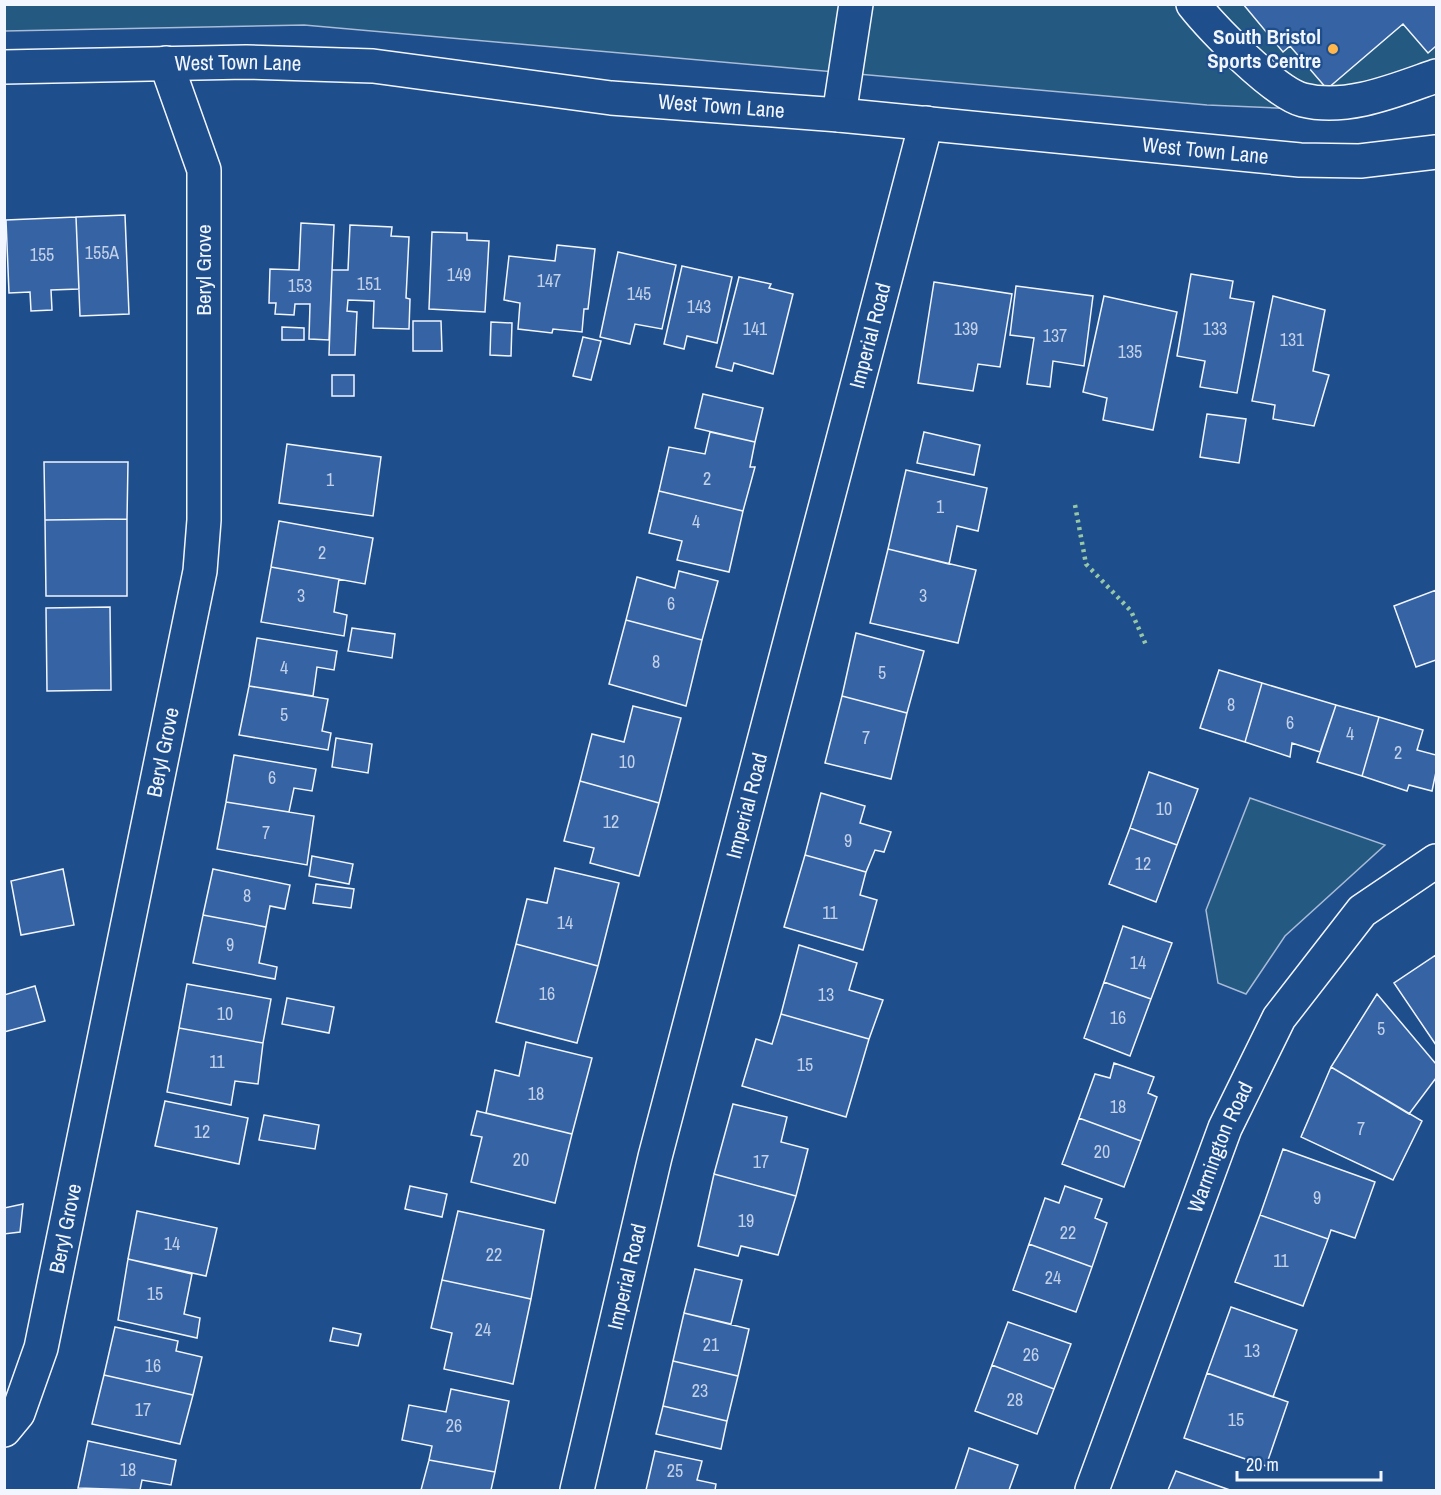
<svg xmlns="http://www.w3.org/2000/svg" width="1441" height="1495" font-family="'Archivo Narrow',sans-serif">
	<style>
		.green { fill: #245a82; stroke: #a8bbd7; stroke-width: 1.5 }
		.building { fill: #3563a3; stroke: #f2f6ff; stroke-width: 1.5 }
		.lines { fill: none; stroke-linecap: round; stroke-linejoin: round }
		.minor-casing { stroke: #f2f6ff; stroke-width: 36 }
		.major-casing { stroke: #f2f6ff; stroke-width: 36 }
		.minor { stroke: #1f4e8c; stroke-width: 33 }
		.major { stroke: #1f4e8c; stroke-width: 33 }
		.hedge { stroke: #97c8a6; stroke-width: 4.5; stroke-dasharray: 3 4.5; stroke-linecap: butt }
		.poi-dot { fill: #ffb74d; stroke: #1f4e8c; stroke-width: 2 }
		.labels { text-anchor: middle; stroke-width: 4.5; stroke-linejoin: round; paint-order: stroke }
		.number-label { font-size: 18px; fill: #c3d1e8 }
		.poi-label { font-size: 21px; font-weight: bold; fill: #f2f6ff; stroke: #1f4e8c; text-anchor: end }
		.street-label { font-size: 21px; fill: #f2f6ff; stroke: #1f4e8c }
	</style>
	<rect width="100%" height="100%" fill="#1f4e8c"/>
	<path class="green" d="M 4,5 L 1436,5 L 1436,89 L 1350,111 L 1207,105 L 304,25 L 5,31 Z
		M 1250,798 L 1385,845 L 1285,936 L 1246,994 L 1218,983 L 1206,910 Z"/>
	<path class="building" d="M 1243,4 L 1436,4 L 1436,46 L 1428,53 L 1403,24 L 1327,89 L 1290,46 L 1283,52 Z
		M 125,215 L 129,314 L 80,316 L 76,217 Z
		M 76,217 L 79,289 L 51,290 L 52,310 L 31,311 L 30,292 L 9,293 L 6,220 Z
		M 301,223 L 334,225 L 329,340 L 309,339 L 310,304 L 295,304 L 294,315 L 275,314 L 276,303 L 269,303 L 270,269 L 299,270 Z
		M 350,225 L 392,227 L 391,236 L 409,237 L 406,298 L 410,299 L 409,329 L 373,328 L 374,301 L 348,300 L 347,311 L 357,312 L 355,355 L 329,355 L 332,270 L 348,270 Z
		M 432,232 L 467,233 L 467,240 L 489,241 L 485,312 L 429,309 Z
		M 557,245 L 595,249 L 588,309 L 584,309 L 582,332 L 553,329 L 552,333 L 518,329 L 520,303 L 504,300 L 509,256 L 555,261 Z
		M 618,252 L 676,265 L 662,329 L 635,324 L 630,344 L 600,337 Z
		M 682,266 L 732,277 L 717,343 L 687,336 L 684,349 L 664,344 Z
		M 1191,274 L 1233,281 L 1230,298 L 1254,302 L 1237,393 L 1200,387 L 1205,361 L 1177,356 Z
		M 739,277 L 771,284 L 769,288 L 793,294 L 773,374 L 734,363 L 732,371 L 716,367 Z
		M 934,282 L 1012,294 L 1000,367 L 978,364 L 973,391 L 918,383 Z
		M 1016,286 L 1093,296 L 1084,366 L 1053,361 L 1050,387 L 1027,384 L 1034,338 L 1010,335 Z
		M 1104,296 L 1177,312 L 1153,430 L 1103,420 L 1107,398 L 1083,392 Z
		M 1273,296 L 1325,310 L 1313,371 L 1329,375 L 1314,426 L 1273,419 L 1275,405 L 1252,401 Z
		M 413,321 L 441,321 L 442,351 L 413,351 Z
		M 491,322 L 512,323 L 511,356 L 490,355 Z
		M 282,327 L 304,328 L 304,340 L 282,340 Z
		M 583,337 L 601,341 L 591,380 L 573,376 Z
		M 332,375 L 354,375 L 354,396 L 332,396 Z
		M 703,394 L 763,408 L 755,442 L 695,428 Z
		M 1207,414 L 1246,419 L 1239,463 L 1200,457 Z
		M 710,432 L 755,442 L 750,467 L 755,467 L 743,511 L 659,491 L 669,447 L 705,454 Z
		M 924,432 L 980,445 L 974,475 L 917,463 Z
		M 287,444 L 381,457 L 373,516 L 279,503 Z
		M 44,462 L 128,462 L 127,519 L 45,520 Z
		M 906,470 L 987,488 L 978,531 L 957,526 L 949,564 L 888,549 Z
		M 659,491 L 743,511 L 729,572 L 677,560 L 682,541 L 649,533 Z
		M 127,519 L 127,596 L 46,596 L 45,520 Z
		M 279,521 L 373,538 L 365,584 L 271,567 Z
		M 888,549 L 976,570 L 958,643 L 870,623 Z
		M 271,567 L 339,579 L 334,612 L 347,615 L 344,636 L 261,622 Z
		M 679,571 L 718,581 L 702,640 L 626,620 L 637,577 L 675,588 Z
		M 1436,590 L 1436,660 L 1416,667 L 1394,606 Z
		M 110,607 L 111,690 L 47,691 L 46,608 Z
		M 626,620 L 702,640 L 686,706 L 609,684 Z
		M 352,628 L 395,634 L 392,658 L 348,651 Z
		M 856,633 L 924,651 L 907,713 L 842,696 Z
		M 257,638 L 337,651 L 334,670 L 317,667 L 313,696 L 249,686 Z
		M 1219,670 L 1262,683 L 1245,742 L 1200,728 Z
		M 1262,683 L 1336,705 L 1320,752 L 1292,743 L 1290,757 L 1245,742 Z
		M 249,686 L 328,699 L 322,731 L 331,733 L 328,750 L 239,735 Z
		M 842,696 L 907,713 L 891,779 L 825,763 Z
		M 1336,705 L 1379,717 L 1362,776 L 1317,762 Z
		M 633,706 L 681,718 L 659,803 L 580,781 L 592,734 L 624,742 Z
		M 1379,717 L 1423,730 L 1417,750 L 1436,755 L 1436,772 L 1432,791 L 1409,785 L 1407,791 L 1362,776 Z
		M 336,738 L 372,744 L 368,773 L 332,767 Z
		M 234,755 L 316,769 L 312,791 L 294,788 L 289,812 L 226,802 Z
		M 1149,772 L 1198,789 L 1177,845 L 1130,828 Z
		M 580,781 L 659,803 L 639,876 L 590,863 L 594,848 L 564,841 Z
		M 821,793 L 865,806 L 860,823 L 891,832 L 884,852 L 875,850 L 866,872 L 805,855 Z
		M 226,802 L 314,816 L 307,865 L 217,849 Z
		M 1130,828 L 1177,845 L 1156,902 L 1109,884 Z
		M 805,855 L 866,872 L 860,895 L 877,900 L 863,950 L 784,927 Z
		M 312,856 L 353,864 L 349,884 L 309,876 Z
		M 555,868 L 619,883 L 598,966 L 516,944 L 527,899 L 547,903 Z
		M 63,869 L 74,925 L 21,935 L 11,881 Z
		M 213,869 L 290,885 L 285,909 L 270,906 L 266,927 L 203,915 Z
		M 316,884 L 354,889 L 351,908 L 313,903 Z
		M 203,915 L 266,927 L 259,963 L 277,967 L 275,979 L 193,963 Z
		M 1123,926 L 1172,943 L 1151,999 L 1104,982 Z
		M 516,944 L 598,966 L 577,1043 L 496,1022 Z
		M 799,945 L 857,963 L 849,990 L 883,1000 L 869,1039 L 781,1014 Z
		M 1436,955 L 1436,1045 L 1394,983 Z
		M 1104,982 L 1151,999 L 1130,1056 L 1084,1038 Z
		M 187,984 L 271,999 L 263,1043 L 179,1028 Z
		M 35,986 L 45,1021 L 4,1032 L 4,995 Z
		M 1377,994 L 1436,1064 L 1436,1078 L 1409,1114 L 1331,1067 Z
		M 287,998 L 334,1007 L 329,1033 L 282,1024 Z
		M 781,1014 L 869,1039 L 846,1117 L 742,1086 L 756,1039 L 772,1044 Z
		M 179,1028 L 263,1043 L 258,1084 L 235,1081 L 231,1105 L 167,1092 Z
		M 526,1042 L 592,1058 L 572,1134 L 486,1113 L 495,1070 L 519,1076 Z
		M 1114,1063 L 1154,1077 L 1148,1093 L 1157,1097 L 1141,1141 L 1079,1118 L 1095,1074 L 1110,1078 Z
		M 1331,1067 L 1422,1121 L 1393,1180 L 1301,1137 Z
		M 165,1101 L 248,1118 L 239,1164 L 155,1146 Z
		M 733,1104 L 787,1117 L 781,1142 L 808,1149 L 796,1196 L 714,1174 Z
		M 477,1111 L 572,1134 L 555,1203 L 471,1182 L 482,1137 L 471,1135 Z
		M 264,1115 L 319,1125 L 315,1149 L 259,1140 Z
		M 1079,1118 L 1141,1141 L 1124,1187 L 1062,1164 Z
		M 1283,1149 L 1375,1182 L 1355,1238 L 1331,1230 L 1328,1239 L 1260,1215 Z
		M 714,1174 L 796,1196 L 778,1255 L 741,1246 L 738,1256 L 698,1246 Z
		M 410,1186 L 447,1194 L 442,1217 L 405,1209 Z
		M 1065,1186 L 1102,1199 L 1095,1218 L 1107,1223 L 1092,1267 L 1029,1244 L 1045,1198 L 1059,1203 Z
		M 23,1204 L 20,1232 L 4,1234 L 4,1208 Z
		M 137,1211 L 217,1228 L 206,1276 L 128,1259 Z
		M 458,1211 L 544,1230 L 531,1299 L 442,1280 Z
		M 1260,1215 L 1328,1239 L 1303,1306 L 1235,1282 Z
		M 1029,1244 L 1092,1267 L 1076,1312 L 1013,1290 Z
		M 128,1259 L 192,1274 L 184,1314 L 200,1318 L 197,1338 L 118,1320 Z
		M 695,1269 L 742,1280 L 731,1324 L 684,1313 Z
		M 442,1280 L 531,1299 L 513,1384 L 444,1369 L 452,1333 L 431,1328 Z
		M 1231,1307 L 1297,1330 L 1273,1397 L 1207,1373 Z
		M 684,1313 L 749,1329 L 738,1376 L 673,1361 Z
		M 1008,1322 L 1071,1344 L 1054,1389 L 992,1365 Z
		M 115,1327 L 178,1341 L 176,1351 L 202,1357 L 193,1395 L 104,1375 Z
		M 333,1328 L 361,1334 L 358,1346 L 330,1341 Z
		M 673,1361 L 738,1376 L 727,1421 L 663,1406 Z
		M 992,1365 L 1054,1389 L 1037,1434 L 975,1411 Z
		M 1207,1373 L 1288,1402 L 1266,1466 L 1184,1438 Z
		M 104,1375 L 193,1395 L 180,1444 L 92,1424 Z
		M 451,1389 L 509,1401 L 495,1472 L 429,1460 L 432,1446 L 402,1440 L 409,1405 L 446,1412 Z
		M 663,1406 L 727,1421 L 721,1449 L 656,1434 Z
		M 88,1441 L 176,1460 L 171,1485 L 142,1480 L 140,1490 L 78,1488 Z
		M 969,1448 L 1018,1465 L 1009,1490 L 955,1490 Z
		M 655,1451 L 702,1461 L 697,1480 L 716,1484 L 715,1490 L 646,1490 Z
		M 429,1460 L 495,1472 L 491,1490 L 421,1490 Z
		M 1176,1471 L 1230,1490 L 1168,1490 Z"/>
	<g class="lines">
		<defs>
			<g id="minor">
				<path d="M 1193,4 C 1212,28 1275,93 1303,100 C 1347,111 1396,90 1436,76"/>
				<path d="M 839,115 L 856,4"/>
				<path id="s1" d="M 4,1430 L 18,1413 L 41,1348 L 200,571 L 204,520 L 204,170 L 166,63"/>
				<path id="s2" d="M 577,1490 L 655,1157 L 926,123"/>
				<path id="s3" d="M 1092,1490 L 1225,1128 L 1279,1018 L 1362,911 L 1436,861"/>
			</g>
			<g id="major">
				<path id="s4" d="M 4,67 L 246,62 L 373,66 L 611,98 L 839,115 L 1300,160 L 1360,161 L 1436,152"/>
			</g>
		</defs>
		<use href="#minor" class="minor-casing"/>
		<use href="#major" class="major-casing"/>
		<use href="#minor" class="minor"/>
		<use href="#major" class="major"/>
		<path class="hedge" d="M 1075,505 L 1086,564 L 1131,611 L 1146,645"/>
	</g>
	<circle class="poi-dot" cx="1333" cy="49" r="6"/>
	<g class="labels">
		<g class="number-label">
			<text x="102" y="259">155A</text>
			<text x="42" y="261">155</text>
			<text x="459" y="281">149</text>
			<text x="549" y="287">147</text>
			<text x="369" y="290">151</text>
			<text x="300" y="292">153</text>
			<text x="639" y="300">145</text>
			<text x="699" y="313">143</text>
			<text x="755" y="335">141</text>
			<text x="966" y="335">139</text>
			<text x="1215" y="335">133</text>
			<text x="1055" y="342">137</text>
			<text x="1292" y="346">131</text>
			<text x="1130" y="358">135</text>
			<text x="707" y="485">2</text>
			<text x="330" y="486">1</text>
			<text x="940" y="513">1</text>
			<text x="696" y="528">4</text>
			<text x="322" y="559">2</text>
			<text x="301" y="602">3</text>
			<text x="923" y="602">3</text>
			<text x="671" y="610">6</text>
			<text x="656" y="668">8</text>
			<text x="284" y="674">4</text>
			<text x="882" y="679">5</text>
			<text x="1231" y="711">8</text>
			<text x="284" y="721">5</text>
			<text x="1290" y="729">6</text>
			<text x="1350" y="740">4</text>
			<text x="866" y="744">7</text>
			<text x="1398" y="759">2</text>
			<text x="627" y="768">10</text>
			<text x="272" y="784">6</text>
			<text x="1164" y="815">10</text>
			<text x="611" y="828">12</text>
			<text x="266" y="839">7</text>
			<text x="848" y="847">9</text>
			<text x="1143" y="870">12</text>
			<text x="247" y="902">8</text>
			<text x="830" y="919">11</text>
			<text x="565" y="929">14</text>
			<text x="230" y="951">9</text>
			<text x="1138" y="969">14</text>
			<text x="547" y="1000">16</text>
			<text x="826" y="1001">13</text>
			<text x="225" y="1020">10</text>
			<text x="1118" y="1024">16</text>
			<text x="1381" y="1035">5</text>
			<text x="217" y="1068">11</text>
			<text x="805" y="1071">15</text>
			<text x="536" y="1100">18</text>
			<text x="1118" y="1113">18</text>
			<text x="1361" y="1135">7</text>
			<text x="202" y="1138">12</text>
			<text x="1102" y="1158">20</text>
			<text x="521" y="1166">20</text>
			<text x="761" y="1168">17</text>
			<text x="1317" y="1204">9</text>
			<text x="746" y="1227">19</text>
			<text x="1068" y="1239">22</text>
			<text x="172" y="1250">14</text>
			<text x="494" y="1261">22</text>
			<text x="1281" y="1267">11</text>
			<text x="1053" y="1284">24</text>
			<text x="155" y="1300">15</text>
			<text x="483" y="1336">24</text>
			<text x="711" y="1351">21</text>
			<text x="1252" y="1357">13</text>
			<text x="1031" y="1361">26</text>
			<text x="153" y="1372">16</text>
			<text x="700" y="1397">23</text>
			<text x="1015" y="1406">28</text>
			<text x="143" y="1416">17</text>
			<text x="1236" y="1426">15</text>
			<text x="454" y="1432">26</text>
			<text x="128" y="1476">18</text>
			<text x="675" y="1477">25</text>
		</g>
		<g class="poi-label">
			<text x="1321" y="44">South Bristol<tspan x="1321" dy="24">Sports Centre</tspan></text>
		</g>
		<g class="street-label">
			<text dy="7" stroke="none"><textPath href="#s4" startOffset="234">West Town Lane</textPath></text>
			<text dy="7" stroke="none"><textPath href="#s4" startOffset="720">West Town Lane</textPath></text>
			<text dy="7" stroke="none"><textPath href="#s4" startOffset="1206">West Town Lane</textPath></text>
			<text transform="translate(204 270) rotate(-90)" y="7">Beryl Grove</text>
			<text dy="7" stroke="none"><textPath href="#s2" startOffset="1191">Imperial Road</textPath></text>
			<text dy="7" stroke="none"><textPath href="#s1" startOffset="699">Beryl Grove</textPath></text>
			<text dy="7" stroke="none"><textPath href="#s2" startOffset="705">Imperial Road</textPath></text>
			<text dy="7" stroke="none"><textPath href="#s3" startOffset="366">Warmington Road</textPath></text>
			<text dy="7" stroke="none"><textPath href="#s1" startOffset="213">Beryl Grove</textPath></text>
			<text dy="7" stroke="none"><textPath href="#s2" startOffset="219">Imperial Road</textPath></text>
		</g>
	</g>
	<rect width="1441" height="1495" fill="none" stroke="#f2f6ff" stroke-width="12"/>
	<path d="M1237 1471v9h144v-9" fill="none" stroke="#f2f6ff" stroke-width="3"/>
	<text x="1246" y="1471" font-size="18" fill="#f2f6ff" stroke="#1f4e8c" stroke-width="4.5" paint-order="stroke">20 m</text>
</svg>
